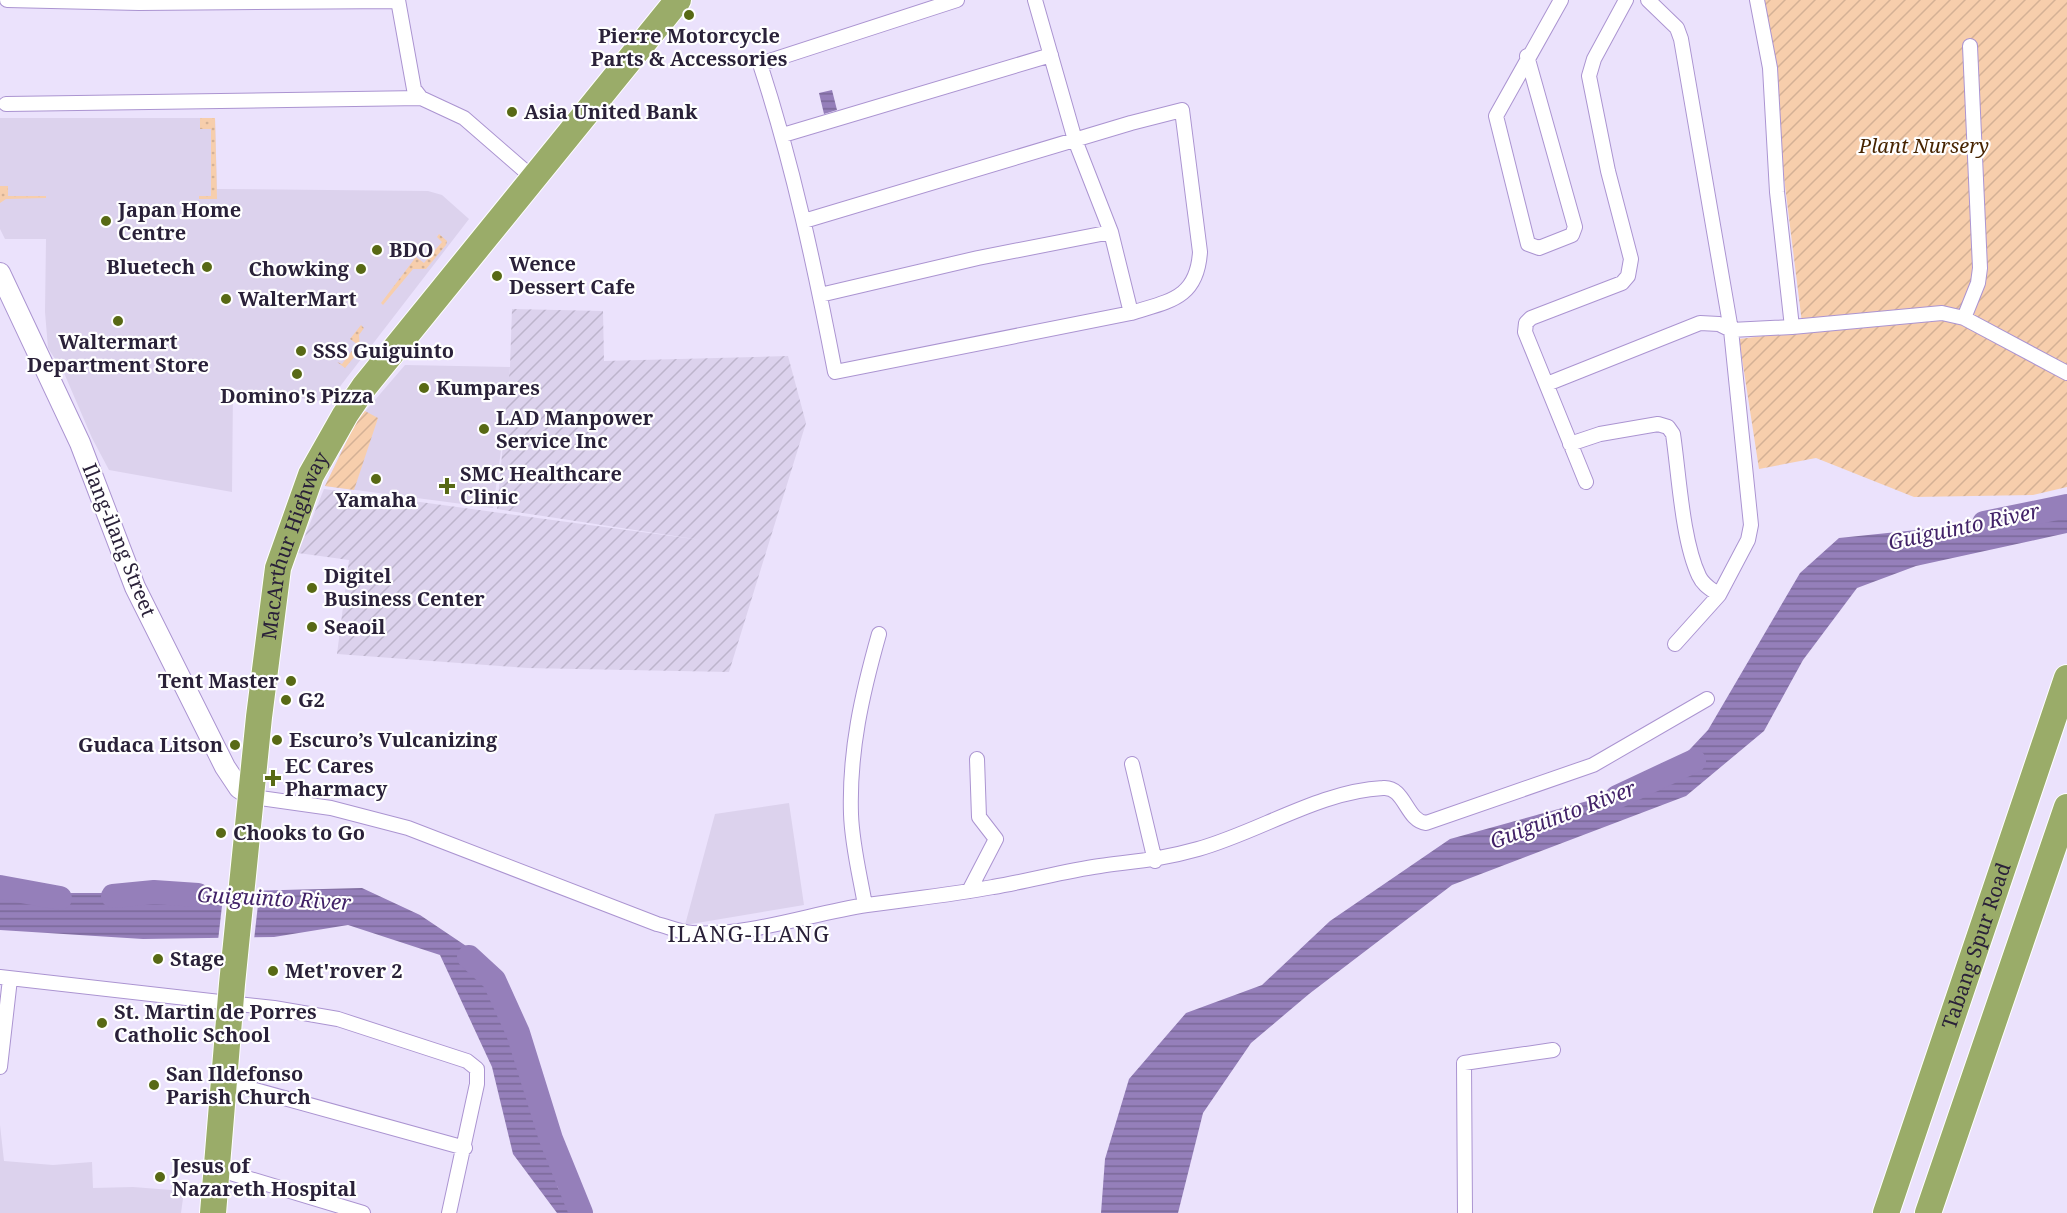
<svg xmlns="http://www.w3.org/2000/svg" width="2067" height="1213" font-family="'Noto Serif',serif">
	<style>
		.built { fill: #dcd2ed }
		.industrial { fill: url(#industrial-furrows) }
		.grass { fill: url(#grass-dots) }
		.garden { fill: url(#garden-furrows) }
		.water { fill: url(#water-rules) }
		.pier { fill: #ebe2fc }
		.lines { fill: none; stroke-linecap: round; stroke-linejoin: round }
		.river { stroke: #957fba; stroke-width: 24 }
		.street-casing { stroke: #ab94d1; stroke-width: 16 }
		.secondary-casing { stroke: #ab94d1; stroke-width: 22 }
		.highway-casing { stroke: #fff; stroke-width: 28 }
		.street { stroke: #fff; stroke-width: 14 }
		.secondary { stroke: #fff; stroke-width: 20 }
		.highway { stroke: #9aac69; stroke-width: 26 }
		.poi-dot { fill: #586915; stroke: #fff; stroke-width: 2 }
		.labels { text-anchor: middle; stroke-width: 4.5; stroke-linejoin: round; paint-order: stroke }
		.poi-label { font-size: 20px; font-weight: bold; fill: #2a2139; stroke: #fff; text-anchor: start }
		.park-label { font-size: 20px; font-style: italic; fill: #472400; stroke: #fff }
		.street-label { font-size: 20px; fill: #2a2139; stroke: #fff }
		.water-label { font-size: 21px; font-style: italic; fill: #422268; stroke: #fff }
		.quarter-label { font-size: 22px; letter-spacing: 1.5px; fill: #2a2139; stroke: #fff }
	</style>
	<defs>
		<pattern id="industrial-furrows" width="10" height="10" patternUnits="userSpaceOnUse" patternTransform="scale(1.5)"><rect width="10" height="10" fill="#dcd2ed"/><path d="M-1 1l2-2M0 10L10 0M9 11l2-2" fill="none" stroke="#bdb4cc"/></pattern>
		<pattern id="grass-dots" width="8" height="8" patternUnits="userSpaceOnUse" patternTransform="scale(1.5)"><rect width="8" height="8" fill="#f7ceac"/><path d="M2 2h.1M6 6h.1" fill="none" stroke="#d4b195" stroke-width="1.8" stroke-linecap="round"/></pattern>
		<pattern id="garden-furrows" width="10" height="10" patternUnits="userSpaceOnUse" patternTransform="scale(1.5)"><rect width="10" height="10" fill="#f7ceac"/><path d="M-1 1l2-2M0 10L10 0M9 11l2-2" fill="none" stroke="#d4b195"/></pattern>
		<pattern id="water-rules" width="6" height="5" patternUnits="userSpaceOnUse" patternTransform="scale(1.5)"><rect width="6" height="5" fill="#957fba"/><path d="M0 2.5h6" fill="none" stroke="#7a6898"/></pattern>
	</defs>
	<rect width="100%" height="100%" fill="#ebe2fc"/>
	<path class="built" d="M 0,118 L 215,118 L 217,189 L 428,191 L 442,195 L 469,219 L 328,402 L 233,389 L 232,492 L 109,470 L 92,438 L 64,373 L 48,348 L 45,312 L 46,239 L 5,239 L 0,229 Z
		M 405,365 L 510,367 L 507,408 L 493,508 L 325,486 L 356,422 Z
		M 789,803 L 804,905 L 685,925 L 715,814 Z
		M 0,1125 L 4,1161 L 53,1165 L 92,1162 L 93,1188 L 133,1187 L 184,1191 L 181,1213 L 0,1213 Z"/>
	<path class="industrial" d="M 512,309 L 603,311 L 604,361 L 788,356 L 806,423 L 729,672 L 527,668 L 337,654 L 349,560 L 298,553 L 324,489 L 701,540 L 497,509 L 510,367 Z"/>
	<path class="grass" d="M 200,118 L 215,118 L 217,199 L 199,199 L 199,196 L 211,196 L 211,129 L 200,129 Z
		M 0,186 L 8,186 L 8,196 L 46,196 L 46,198 L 6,199 L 0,203 Z
		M 439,234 L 447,241 L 446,245 L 426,269 L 413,269 L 383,305 L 381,303 L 416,257 L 424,263 L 442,242 L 437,237 Z
		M 361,325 L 364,328 L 359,335 L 360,350 L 345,368 L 337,362 L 342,364 L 357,344 L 350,339 Z"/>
	<path class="garden" d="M 1762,0 L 2067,0 L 2067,487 L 2033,495 L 1914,497 L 1816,458 L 1759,469 L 1739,339 L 1803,331 Z
		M 365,411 L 378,418 L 354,490 L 325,486 L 356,422 Z"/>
	<path class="water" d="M 832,90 L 837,110 L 824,114 L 819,93 Z
		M 2067,508 L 2067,533 L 1916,566 L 1857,588 L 1803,660 L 1764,731 L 1686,796 L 1452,885 L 1309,994 L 1251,1043 L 1203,1113 L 1178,1213 L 1101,1213 L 1105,1159 L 1129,1079 L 1186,1013 L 1262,985 L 1330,921 L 1450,839 L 1660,781 L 1708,730 L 1800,573 L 1839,538 L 1936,528 Z
		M 0,888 L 32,893 L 165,893 L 362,888 L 420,915 L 487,960 L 539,1113 L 558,1188 L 572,1213 L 557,1213 L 513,1154 L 492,1067 L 440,955 L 348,925 L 274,937 L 143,939 L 0,930 Z"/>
	<path class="pier" d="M 260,887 L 254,940 L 218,941 L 224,888 Z"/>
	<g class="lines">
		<path class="river" d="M 1984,523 L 2067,506
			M 1617,797 L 1694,761
			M 0,887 L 60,898
			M 113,896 L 154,892 L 198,895
			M 469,957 L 494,980 L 518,1033 L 551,1139 L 581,1213"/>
		<defs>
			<path id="street" d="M 7,0 L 139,3 L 398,1
				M 398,0 L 414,89 L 421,98
				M 1035,0 L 1075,140 L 1111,232 L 1131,313
				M 1757,0 L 1770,68 L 1777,192 L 1792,327 L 1942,313 L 1964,318 L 2067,373
				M 1527,56 L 1575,227 L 1572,235 L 1539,248 L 1528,244 L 1496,116 L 1561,0
				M 6,104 L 421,98 L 464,118 L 533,178
				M 783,135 L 1051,55
				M 804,221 L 1131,123 L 1182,110 L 1200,252 C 1197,299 1169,301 1131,313 L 835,372 C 815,268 793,165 760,64 L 957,0
				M 820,295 L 978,258 L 1111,232
				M 1964,318 L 1978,283 L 1980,268 L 1970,46
				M 1547,384 L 1700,323 L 1719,324 L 1731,330 L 1792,327
				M 1570,444 L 1600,434 L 1658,424 L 1668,427 L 1673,434 C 1679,474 1682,540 1699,576 C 1703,585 1711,589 1719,595 L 1748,540 L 1751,525 L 1731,330 L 1681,39 L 1677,28 L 1648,0
				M 1586,482 L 1525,332 L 1526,323 L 1531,318 L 1622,283 L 1628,276 L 1631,259 L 1608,171 L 1589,76 L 1594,59 L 1626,0
				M 1675,644 L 1719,595
				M 1132,764 L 1155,861
				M 253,797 L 331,808 L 408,828 L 657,924 C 669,927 680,932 692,933 C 748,937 812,913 867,905 C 909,899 951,895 993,887 C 1029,881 1064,871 1100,866 C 1136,861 1163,859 1198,849 C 1259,832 1320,791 1383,788 C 1405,786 1406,821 1426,823 L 1593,765 L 1707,699
				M 969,891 L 996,839 L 979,817 L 977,759
				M 865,905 C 860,876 852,845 851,814 C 849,751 862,694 879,634
				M 0,977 L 274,1008 L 338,1019 L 467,1061 L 477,1069 L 477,1084 L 449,1213
				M 0,1067 L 10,979
				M 219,1080 L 465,1148
				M 217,1169 L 363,1213
				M 1465,1213 L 1464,1063 L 1553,1050"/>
			<path id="secondary" d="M 0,273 L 80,443 L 135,587 L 225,767 L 239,788 L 253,797"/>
			<g id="highway">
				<path id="s1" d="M 213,1213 L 232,984 L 259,717 L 278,568 L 311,475 L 345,415 L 364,387 L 678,0"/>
				<path id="s2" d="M 1886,1213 L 2067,678"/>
				<path d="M 1928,1213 L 2067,807"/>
			</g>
		</defs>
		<use href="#street" class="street-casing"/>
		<use href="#secondary" class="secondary-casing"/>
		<use href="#highway" class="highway-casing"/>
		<use href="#street" class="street"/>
		<use href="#secondary" class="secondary"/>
		<use href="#highway" class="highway"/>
	</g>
	<g class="poi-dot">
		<circle cx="689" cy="15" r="6"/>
		<circle cx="512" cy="112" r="6"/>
		<circle cx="106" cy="221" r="6"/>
		<circle cx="377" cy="250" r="6"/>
		<circle cx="207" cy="267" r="6"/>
		<circle cx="361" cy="269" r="6"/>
		<circle cx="497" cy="276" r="6"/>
		<circle cx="226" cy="299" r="6"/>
		<circle cx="118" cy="321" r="6"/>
		<circle cx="301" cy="351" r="6"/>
		<circle cx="297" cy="374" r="6"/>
		<circle cx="424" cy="388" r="6"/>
		<circle cx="484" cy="429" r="6"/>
		<circle cx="376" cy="479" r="6"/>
		<path d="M444 477h6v6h6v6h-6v6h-6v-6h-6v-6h6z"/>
		<circle cx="312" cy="588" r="6"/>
		<circle cx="312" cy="627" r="6"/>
		<circle cx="291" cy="681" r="6"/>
		<circle cx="286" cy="700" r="6"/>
		<circle cx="277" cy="740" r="6"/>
		<circle cx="235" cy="745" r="6"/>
		<path d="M270 769h6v6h6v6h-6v6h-6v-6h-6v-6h6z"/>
		<circle cx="221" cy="833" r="6"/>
		<circle cx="158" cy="959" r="6"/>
		<circle cx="273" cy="971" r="6"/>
		<circle cx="102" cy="1023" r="6"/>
		<circle cx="154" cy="1085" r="6"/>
		<circle cx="160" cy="1177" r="6"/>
	</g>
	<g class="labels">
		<g class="poi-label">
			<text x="689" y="43" text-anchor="middle">Pierre Motorcycle<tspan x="689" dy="23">Parts &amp; Accessories</tspan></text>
			<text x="524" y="119">Asia United Bank</text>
			<text x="118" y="217">Japan Home<tspan x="118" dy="23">Centre</tspan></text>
			<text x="389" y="257">BDO</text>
			<text x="509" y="271">Wence<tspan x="509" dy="23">Dessert Cafe</tspan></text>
			<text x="195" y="274" text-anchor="end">Bluetech</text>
			<text x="349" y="276" text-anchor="end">Chowking</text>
			<text x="238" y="306">WalterMart</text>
			<text x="118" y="349" text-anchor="middle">Waltermart<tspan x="118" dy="23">Department Store</tspan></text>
			<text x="313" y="358">SSS Guiguinto</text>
			<text x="436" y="395">Kumpares</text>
			<text x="297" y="403" text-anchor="middle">Domino's Pizza</text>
			<text x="496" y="425">LAD Manpower<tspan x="496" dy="23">Service Inc</tspan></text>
			<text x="460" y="481">SMC Healthcare<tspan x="460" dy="23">Clinic</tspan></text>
			<text x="376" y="507" text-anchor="middle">Yamaha</text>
			<text x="324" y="583">Digitel<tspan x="324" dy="23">Business Center</tspan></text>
			<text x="324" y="634">Seaoil</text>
			<text x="279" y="688" text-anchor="end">Tent Master</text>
			<text x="298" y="707">G2</text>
			<text x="289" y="747">Escuro’s Vulcanizing</text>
			<text x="223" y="752" text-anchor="end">Gudaca Litson</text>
			<text x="285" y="773">EC Cares<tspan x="285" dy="23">Pharmacy</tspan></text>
			<text x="233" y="840">Chooks to Go</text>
			<text x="170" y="966">Stage</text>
			<text x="285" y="978">Met'rover 2</text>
			<text x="114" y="1019">St. Martin de Porres<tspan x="114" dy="23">Catholic School</tspan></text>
			<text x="166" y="1081">San Ildefonso<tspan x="166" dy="23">Parish Church</tspan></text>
			<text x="172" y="1173">Jesus of<tspan x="172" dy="23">Nazareth Hospital</tspan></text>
		</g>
		<g class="park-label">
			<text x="1924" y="153">Plant Nursery</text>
		</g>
		<g class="street-label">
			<text transform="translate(119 540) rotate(68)" y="7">Ilang-ilang Street</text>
			<text dy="7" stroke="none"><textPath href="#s1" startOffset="674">MacArthur Highway</textPath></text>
			<text dy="7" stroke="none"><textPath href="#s2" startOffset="282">Tabang Spur Road</textPath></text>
		</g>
		<g class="water-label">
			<text transform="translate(1964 527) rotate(-12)" y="7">Guiguinto River</text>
			<text transform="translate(1563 815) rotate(-21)" y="7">Guiguinto River</text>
			<text transform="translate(274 899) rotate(3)" y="7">Guiguinto River</text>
		</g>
		<g class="quarter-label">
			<text x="749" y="942">ILANG-ILANG</text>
		</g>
	</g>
</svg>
